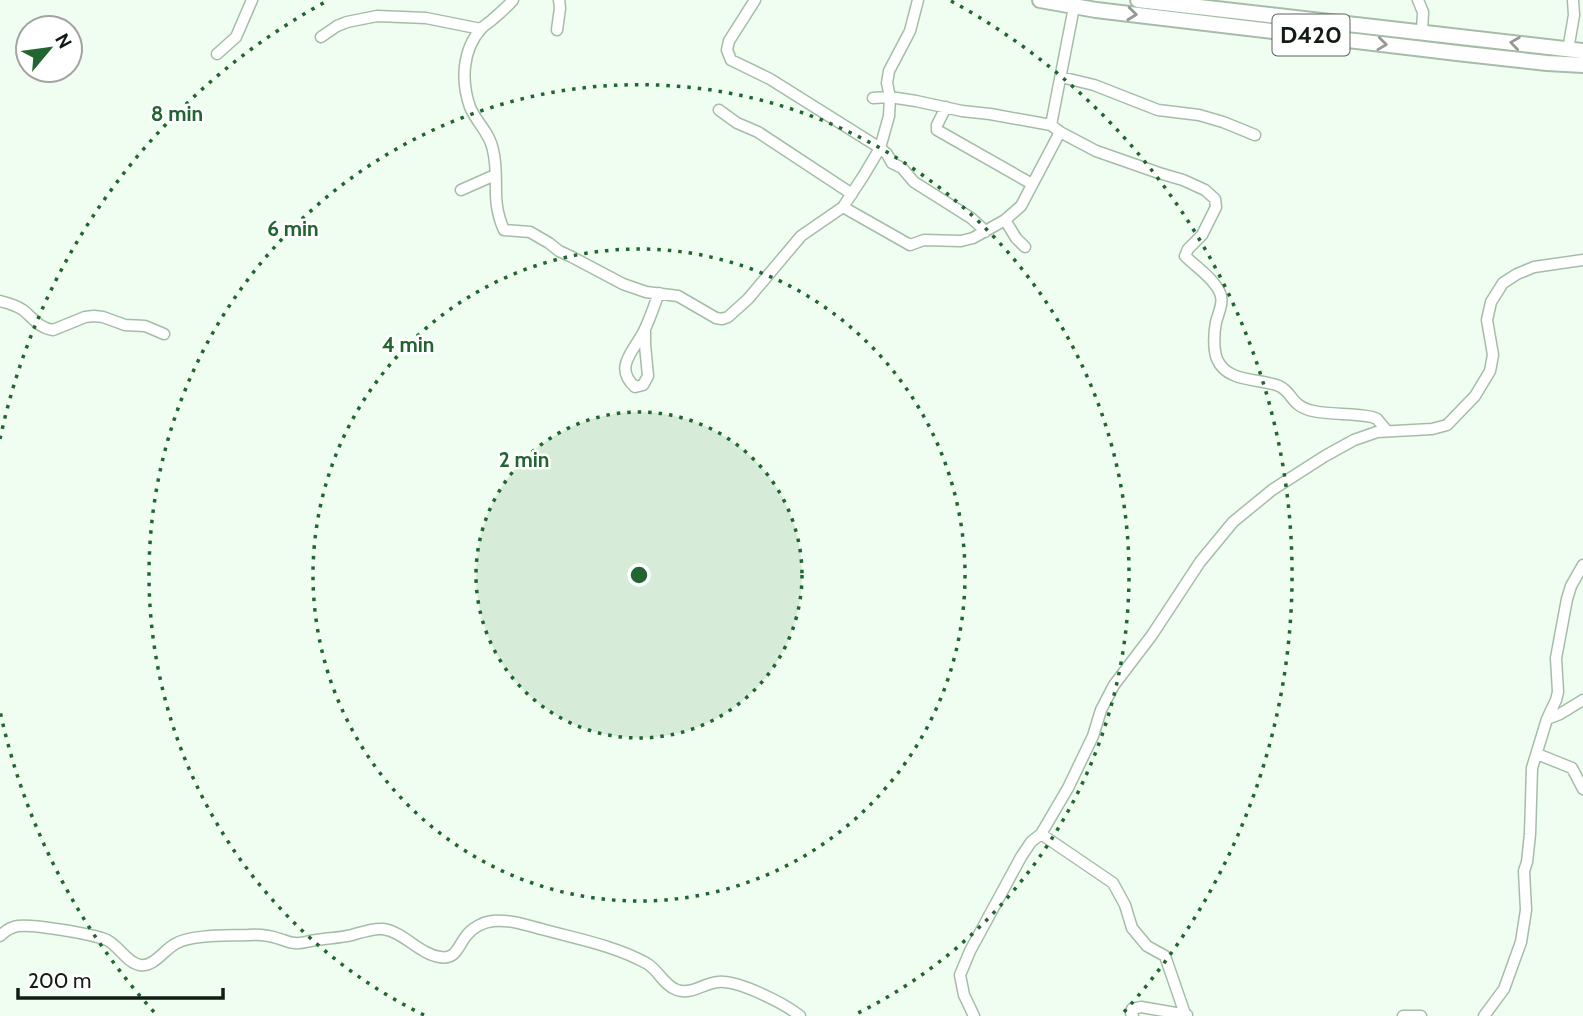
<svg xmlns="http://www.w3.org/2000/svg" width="1583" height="1016" font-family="Cabin,sans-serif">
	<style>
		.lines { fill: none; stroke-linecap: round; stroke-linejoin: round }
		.minor-casing { stroke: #a5bda8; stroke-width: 13 }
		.highway-casing { stroke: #a5bda8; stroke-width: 18 }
		.minor { stroke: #fff; stroke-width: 10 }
		.highway { stroke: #fff; stroke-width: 14 }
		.oneway { stroke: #959995 }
		.ring { fill: none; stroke: #216631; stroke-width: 3.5; stroke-dasharray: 3.5 7 }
		.labels { text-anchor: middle; stroke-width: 5; stroke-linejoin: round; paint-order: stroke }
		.shield { fill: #fff; stroke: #5a605a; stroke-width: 2 }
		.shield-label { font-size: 24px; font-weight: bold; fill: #131c14 }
		.centre { fill: #216631; stroke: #fff; stroke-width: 3.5 }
		.ring-label { font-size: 21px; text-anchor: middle; font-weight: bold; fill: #216631; stroke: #fff; stroke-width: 5; stroke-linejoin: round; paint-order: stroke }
	</style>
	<rect width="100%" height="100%" fill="#effef0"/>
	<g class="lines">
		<defs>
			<path id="minor" d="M 513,0 C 507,7 500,13 493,19 C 489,23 484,25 481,29 C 462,50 461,82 470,107 C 476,122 490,133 493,150 C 500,179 490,199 504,230 L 530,232 L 549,243 L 559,251 L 572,257 L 623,284 L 646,292 L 678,296 L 716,318 L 722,319 L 728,317 L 748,299 L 801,236 L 843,207 L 864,175 L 880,148 L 889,116 L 890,97 L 887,83 L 889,71 L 910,31 L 918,0
				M 755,0 L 729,41 L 727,50 L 731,60 L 770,79 L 880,148 L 887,154 L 892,163 L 902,168 L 914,182 L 971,218 L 981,227 L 985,232
				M 1418,0 L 1423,12 L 1422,32
				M 557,30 L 560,8 L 559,0
				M 321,37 L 337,26 L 347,22 L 377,16 L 426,18 L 481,29
				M 1568,50 L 1574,15 L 1573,0
				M 217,54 L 236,37 L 252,0
				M 1061,77 L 1094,85 L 1158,110 L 1199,115 L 1223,122 L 1255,135
				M 873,98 L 890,97 L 916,101 L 962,111 L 990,114 L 1051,125 L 1060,132 L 1096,151 L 1159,173 L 1183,180 L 1205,190 L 1215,199 L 1216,207 L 1202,235 L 1188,249 L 1185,256 C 1195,266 1208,274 1216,286 C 1226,299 1220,308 1216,322 C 1214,332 1213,349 1217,359 C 1227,383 1259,378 1279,386 C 1293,392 1290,406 1313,411 C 1332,415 1352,413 1372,417 L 1377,419 L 1387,431
				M 946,107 L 937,125 L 937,130 L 1032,184
				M 719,110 L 737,123 L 758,132 L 852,194
				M 1051,125 L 1074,7
				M 461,190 L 495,175
				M 843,207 L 910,245 L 924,240 L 961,241 L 973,238 L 1005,220 L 1021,206 L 1060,132
				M 1005,220 L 1016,238 L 1025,247
				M 0,301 C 8,303 16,305 23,310 C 33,318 39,328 53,330 L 85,317 L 94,316 L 103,317 L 125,325 L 145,326 L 164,334
				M 645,329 L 645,345 L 648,376 L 643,385 L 635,387 C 613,367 634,351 644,331 C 650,319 654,306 659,293
				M 1547,719 L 1560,714 L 1583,700
				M 1537,754 L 1572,768 L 1583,789
				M 1041,834 L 1113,883 L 1125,905 L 1132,928 L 1147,946 L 1165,956 L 1185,1014
				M 0,936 C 5,931 11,927 18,926 C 34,924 92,934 107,940 C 119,946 127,963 140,965 C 154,967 164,950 175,944 C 192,934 229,936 248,935 C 259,934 269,935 280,939 C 284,940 289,943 295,943 C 301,944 309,941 316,940 C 328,938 340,938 352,935 C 362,932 373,928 383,929 C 404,932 419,954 440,957 C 456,960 458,946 466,936 C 472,928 483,922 493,921 C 510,919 529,926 545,930 C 578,939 615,946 646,963 C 658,969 663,985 677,990 C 692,995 704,983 718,982 C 738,980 784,1003 800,1016
				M 974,1016 L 964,995 L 960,975 L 970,951 L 1021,857 L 1031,842 L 1041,834 L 1068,788 L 1093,736 L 1101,710 L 1114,685 L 1152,635 L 1200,562 L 1233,522 L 1272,490 L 1325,456 L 1354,440 L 1377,432 L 1432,429 L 1447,425 L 1475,396 L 1490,371 L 1493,355 L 1487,320 L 1491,302 L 1503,283 L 1517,274 L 1534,267 L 1583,260
				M 1133,1016 L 1131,1013 L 1132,1009 L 1141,1007 L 1187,1015
				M 1403,1016 L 1421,1016
				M 1484,1016 L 1504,989 L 1521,942 L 1526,910 L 1524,871 L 1527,862 L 1530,834 L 1532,768 L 1547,719 L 1556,700 L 1558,692 L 1556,658 L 1567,599 L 1571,586 L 1583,565"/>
			<path id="highway" d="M 1040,0 L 1096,10 L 1457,53 L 1547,63 L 1583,65
				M 1138,0 L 1583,51"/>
		</defs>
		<use href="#minor" class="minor-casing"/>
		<use href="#highway" class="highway-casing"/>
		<use href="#minor" class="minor"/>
		<use href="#highway" class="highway"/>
	</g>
	<defs><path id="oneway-chevron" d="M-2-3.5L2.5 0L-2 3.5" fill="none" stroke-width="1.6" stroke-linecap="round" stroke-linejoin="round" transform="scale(1.75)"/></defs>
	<g class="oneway">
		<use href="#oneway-chevron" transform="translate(1132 14) rotate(6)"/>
		<use href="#oneway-chevron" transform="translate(1515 43) rotate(-172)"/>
		<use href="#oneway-chevron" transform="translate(1382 44) rotate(7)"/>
	</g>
	<circle cx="639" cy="575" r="163" fill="#216631" fill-opacity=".12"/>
	<g class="ring">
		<circle cx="639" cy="575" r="163"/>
		<circle cx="639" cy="575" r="326"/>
		<path d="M424 1015A490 490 0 1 1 854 1015"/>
		<path d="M154 1012A653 653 0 0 1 0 711M0 439A653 653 0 0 1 327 1M951 1A653 653 0 0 1 1124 1012"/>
	</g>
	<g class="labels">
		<rect class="shield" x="1272.5" y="14.5" width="77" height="41" rx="5"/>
		<g class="shield-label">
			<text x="1311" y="43">D420</text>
		</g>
	</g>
	<circle cx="639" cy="575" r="10" class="centre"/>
	<g class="ring-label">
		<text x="177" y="121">8 min</text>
		<text x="293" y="236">6 min</text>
		<text x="408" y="352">4 min</text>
		<text x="524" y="467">2 min</text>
	</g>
	<g transform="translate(49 49) rotate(61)"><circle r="33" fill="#ffffff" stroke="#a1a4a1" stroke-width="2"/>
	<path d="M0-5L12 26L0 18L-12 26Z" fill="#216631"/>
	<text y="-10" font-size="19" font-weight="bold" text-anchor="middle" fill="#131c14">N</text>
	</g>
	<path d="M18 988v10h205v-10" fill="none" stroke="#131c14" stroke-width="3.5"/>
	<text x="28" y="988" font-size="21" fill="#131c14" stroke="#ffffff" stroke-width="5" paint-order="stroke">200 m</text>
</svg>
